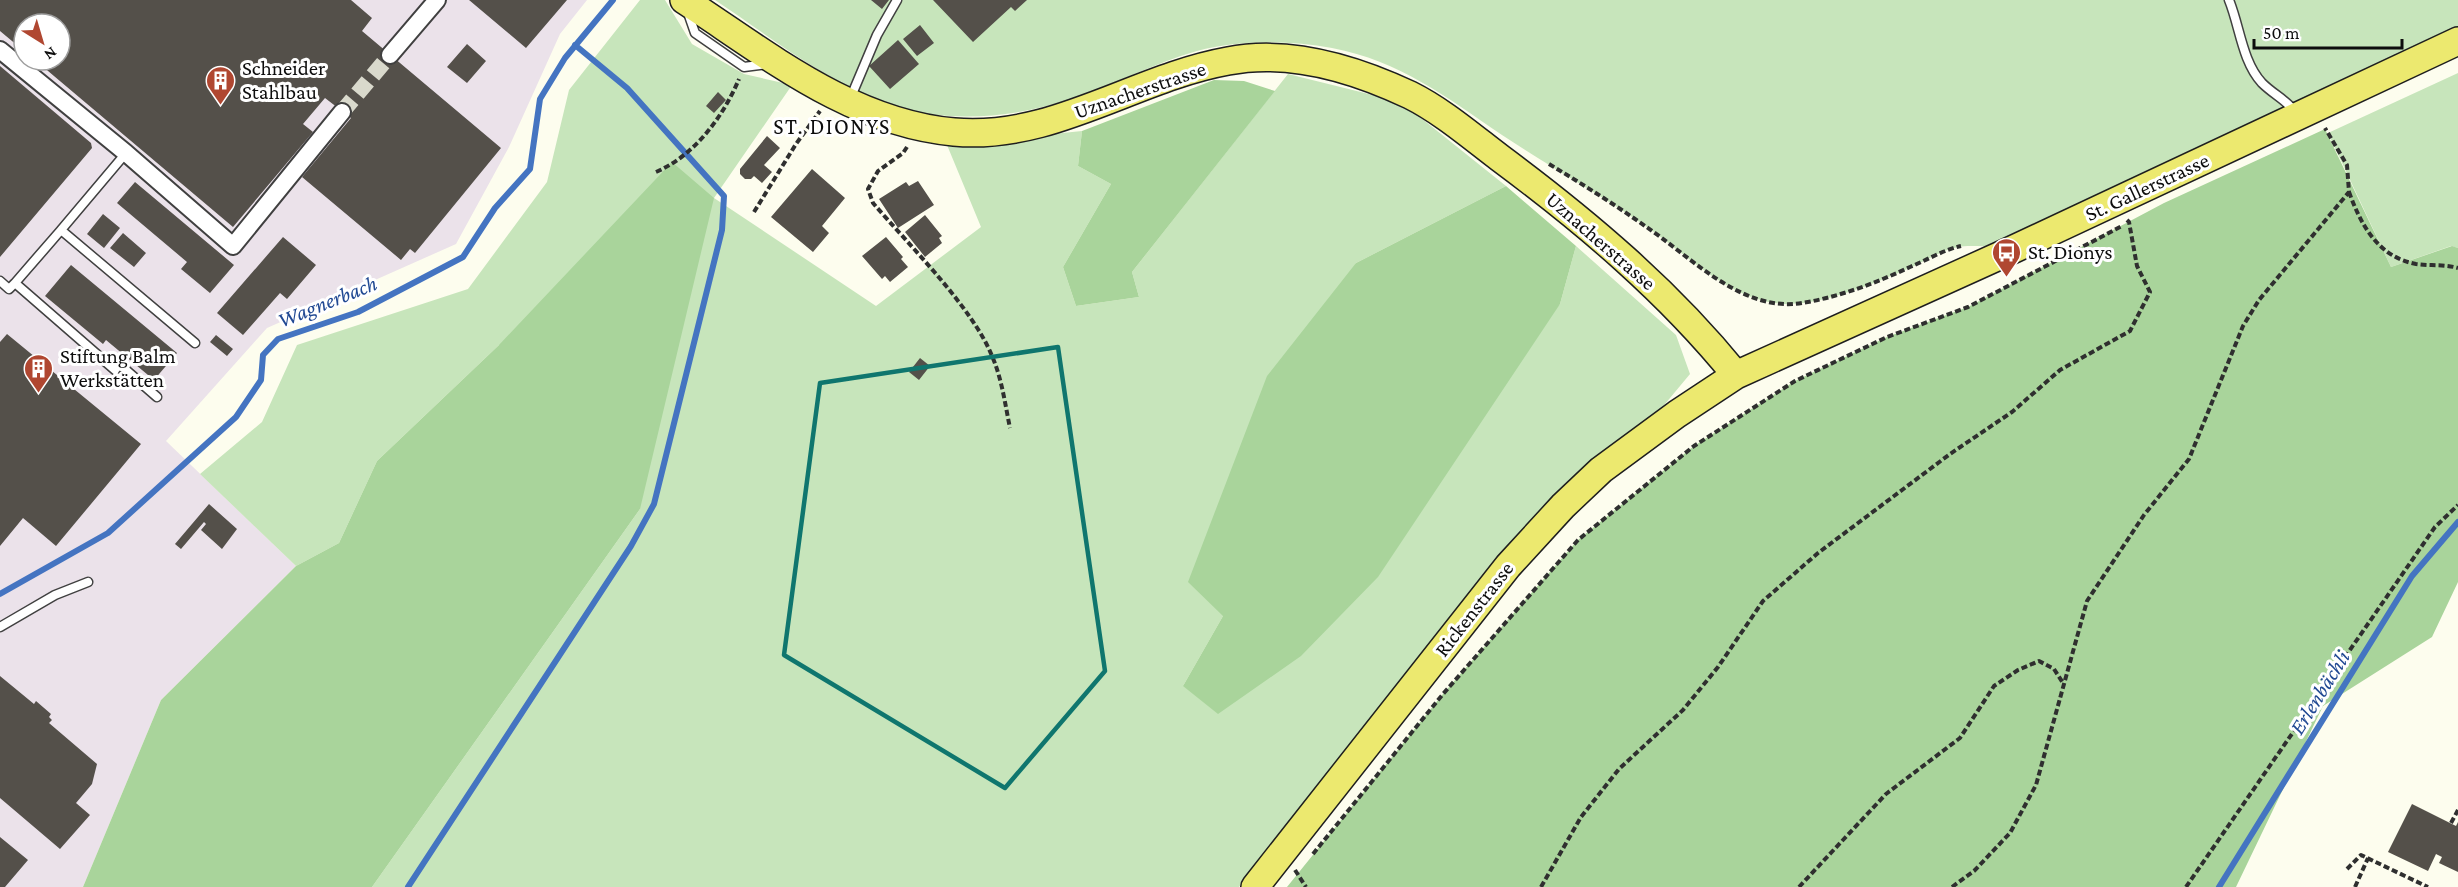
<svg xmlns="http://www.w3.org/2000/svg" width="2458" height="887" font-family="'Crimson Pro',serif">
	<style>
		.industrial { fill: #ebe2ea; fill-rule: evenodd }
		.green { fill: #c7e5bb }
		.forest { fill: #a9d49b }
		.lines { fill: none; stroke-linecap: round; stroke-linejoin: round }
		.stream { stroke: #4474c1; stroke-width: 6 }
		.building { fill: #54504a }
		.street-tunnel { stroke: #d9d9cc; stroke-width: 16; stroke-dasharray: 16 8; stroke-linecap: butt }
		.lane-casing { stroke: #404040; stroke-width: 11 }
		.street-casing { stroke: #404040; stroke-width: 20 }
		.primary-casing { stroke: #1e1e1e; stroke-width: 30 }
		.path { stroke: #2f2f2f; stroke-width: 4; stroke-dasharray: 6 3; stroke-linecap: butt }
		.lane { stroke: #fff; stroke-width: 8 }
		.street { stroke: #fff; stroke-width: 16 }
		.primary { stroke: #ece96f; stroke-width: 27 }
		.marked { fill: none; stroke: #0f766e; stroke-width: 4.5; stroke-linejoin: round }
		.labels { text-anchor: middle; stroke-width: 6; stroke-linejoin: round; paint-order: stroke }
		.poi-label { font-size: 21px; fill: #0d0d0d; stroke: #fff; text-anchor: start }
		.street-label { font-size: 21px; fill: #0d0d0d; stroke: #fff }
		.neighbourhood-label { font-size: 22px; letter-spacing: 1.5px; fill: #0d0d0d; stroke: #fff }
		.water-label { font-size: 22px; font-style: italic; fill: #214993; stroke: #fff }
	</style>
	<rect width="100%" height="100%" fill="#fdfdee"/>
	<path class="industrial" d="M 0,0 L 587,0 L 560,34 L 509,147 L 456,244 L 267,328 L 166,441 L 296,566 L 161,700 L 83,887 L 0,887 ZM 24,24 L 60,24 L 60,60 L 24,60 Z"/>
	<path class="green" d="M 640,0 L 665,0 L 692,44 L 744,74 L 792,85 L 714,198 L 876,306 L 981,227 L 947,145 L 1082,131 L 1078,166 L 1111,184 L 1063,267 L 1076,306 L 1139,297 L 1132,272 L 1288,74 L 1401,102 L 1506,186 L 1356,263 L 1223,616 L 1183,686 L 1560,304 L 1576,246 L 1676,335 L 1690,374 L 1660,410 L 1573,477 L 1445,626 L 1239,887 L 372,887 L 640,509 L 499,345 L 377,461 L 339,543 L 296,566 L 200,474 L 262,422 L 297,345 L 468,289 L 547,182 L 569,90 Z
		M 715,0 L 2458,0 L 2458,41 L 2015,248 C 2000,248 1971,244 1958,247 C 1942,250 1927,260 1912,267 C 1875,283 1816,309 1775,303 C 1726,296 1686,254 1647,227 C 1600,194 1550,167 1502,135 C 1446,97 1400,61 1332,48 C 1288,40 1240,40 1197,51 C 1155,63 1117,83 1076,97 C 1018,118 945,125 886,103 C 825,81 769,36 715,0 Z
		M 2458,73 L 2458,248 L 2451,246 L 2391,267 L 2328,133 Z"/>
	<path class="forest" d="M 1214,80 L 1244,81 L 1275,91 L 1132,272 L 1139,297 L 1076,306 L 1063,267 L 1111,184 L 1078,166 L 1082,131 Z
		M 2325,129 L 2391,267 L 2452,246 L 2458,248 L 2458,582 L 2432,637 L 2323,706 L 2236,887 L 1287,887 L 1443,694 L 1578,540 L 1694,446 L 1795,381 L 1887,337 L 1968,307 L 2164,203 Z
		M 672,162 L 714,198 L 640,509 L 372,887 L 83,887 L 161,700 L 296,566 L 339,543 L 377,461 L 499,345 Z
		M 1506,186 L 1576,246 L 1560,304 L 1378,577 L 1301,656 L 1218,714 L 1183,686 L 1223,616 L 1188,582 L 1267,376 L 1356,263 Z"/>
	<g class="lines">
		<path class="stream" d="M 0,594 L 108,533 L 236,417 L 261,380 L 263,355 L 278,339 L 358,312 L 463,257 L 495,208 L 530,169 L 540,99 L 565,58 L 613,0
			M 408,887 L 631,546 L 654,504 L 722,230 L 724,196 L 627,88 L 575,45
			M 2219,887 L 2412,576 L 2458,522"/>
	</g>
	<path class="building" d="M 0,0 L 351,0 L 372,18 L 362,31 L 501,148 L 415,253 L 410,249 L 401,260 L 302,177 L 351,118 L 325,98 L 303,124 L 313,132 L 233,227 L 35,60 L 60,60 L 60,24 L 24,24 L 24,51 L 0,31 Z
		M 469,0 L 567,0 L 526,48 Z
		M 871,0 L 889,0 L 882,9 Z
		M 933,0 L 1027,0 L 1015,11 L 1011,7 L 973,42 Z
		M 920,25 L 934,43 L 917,56 L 903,39 Z
		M 898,40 L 919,64 L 890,89 L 869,66 Z
		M 467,44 L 486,61 L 467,83 L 447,67 Z
		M 0,66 L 91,143 L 92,148 L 0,257 Z
		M 718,92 L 726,100 L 714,113 L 706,106 Z
		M 767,136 L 780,148 L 764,165 L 772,172 L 762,183 L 754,176 L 751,179 L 745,179 L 740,174 L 740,169 Z
		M 812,169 L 845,198 L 822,226 L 829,233 L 813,252 L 771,217 Z
		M 918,181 L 934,205 L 898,228 L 879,199 L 906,182 L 909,186 Z
		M 135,182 L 234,265 L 210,293 L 181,269 L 187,262 L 117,203 Z
		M 103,214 L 120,228 L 104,248 L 87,234 Z
		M 925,215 L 942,236 L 939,238 L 942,243 L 925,257 L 905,232 Z
		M 123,233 L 146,253 L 134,267 L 110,248 Z
		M 283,237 L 316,265 L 287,299 L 280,293 L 243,335 L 217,313 Z
		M 886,237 L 903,257 L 901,259 L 908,267 L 890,282 L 885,276 L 882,279 L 862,256 Z
		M 71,265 L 177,353 L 154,380 L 106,340 L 103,344 L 45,296 Z
		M 7,334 L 141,444 L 56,546 L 23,518 L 0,546 L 0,342 Z
		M 216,335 L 233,349 L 227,356 L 210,342 Z
		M 920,358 L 930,366 L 919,380 L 909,372 Z
		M 209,504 L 237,529 L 222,549 L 201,530 L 206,524 L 204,522 L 181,549 L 175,544 Z
		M 0,676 L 34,704 L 36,701 L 51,714 L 49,717 L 52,720 L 49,723 L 97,764 L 92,784 L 76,803 L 90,815 L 60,849 L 0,798 Z
		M 2412,804 L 2456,826 L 2458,822 L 2458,872 L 2439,863 L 2442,857 L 2436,854 L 2428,871 L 2388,852 Z
		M 0,837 L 28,860 L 5,887 L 0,887 Z"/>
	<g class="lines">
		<path class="street-tunnel" d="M 342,112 L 390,55"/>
		<defs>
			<path id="lane" d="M 2229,0 C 2240,27 2242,61 2262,83 C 2274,95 2287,100 2297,114
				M 687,10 L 695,33 L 744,67 L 767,64
				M 850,99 L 877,35 L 897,0
				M 126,153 L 61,230 L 195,343
				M 61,230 L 15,283 L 115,370 L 119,364 L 157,397
				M 0,281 L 9,289 L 15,283
				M 0,627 L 55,595 L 88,582"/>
			<path id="street" d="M 0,50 L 126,153 L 233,246 L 342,112
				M 390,55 L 437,0"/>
			<path id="primary" d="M 684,0 C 767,54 851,123 954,132 C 1052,141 1134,78 1228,61 C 1289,49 1355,69 1410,95 C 1442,111 1471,136 1500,158 C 1586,222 1668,291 1736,375
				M 1255,887 L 1508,566 L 1563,506 L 1601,470 L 1677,414 L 1736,375 L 1999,256 L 2458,41"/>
		</defs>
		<use href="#lane" class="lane-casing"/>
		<use href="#street" class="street-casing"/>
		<use href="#primary" class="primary-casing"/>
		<path class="path" d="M 907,147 L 903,153 L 878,171 L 868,189 L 873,203 C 908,244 973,308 992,356 C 1002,379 1005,404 1010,428
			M 1549,164 C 1582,184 1614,204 1645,226 C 1690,256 1742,313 1802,303 C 1839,297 1876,283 1910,267 C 1927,260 1943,250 1961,246
			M 656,172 C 695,155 723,117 739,79
			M 2349,192 C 2361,225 2378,257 2416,264 C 2430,266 2444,264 2458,268
			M 754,212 L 796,144 L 820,111
			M 2451,823 L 2458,810
			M 1313,854 L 1443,694 L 1578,540 L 1694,446 L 1795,381 L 1887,337 L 1968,307 L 2122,226
			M 2347,869 L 2361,855 L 2428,887
			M 1295,870 L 1306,887
			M 1541,887 L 1581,817 L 1619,769 L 1683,710 L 1718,667 L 1763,601 L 1818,553 L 1950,454 L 2012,412 L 2060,370 L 2130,331 L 2150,292 L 2137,266 L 2129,222 L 2127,220
			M 1799,887 L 1886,794 L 1960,738 L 1994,686 L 2018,670 L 2039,661 L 2054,669 L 2063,683
			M 1952,887 L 1974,871 L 2010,833 L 2036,785 L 2087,601 L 2144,515 L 2189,459 L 2243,326 L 2259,300 L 2349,192 L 2347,165 L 2325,128
			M 2186,887 L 2435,527 L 2458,505
			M 2355,887 L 2368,858"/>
		<use href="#lane" class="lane"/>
		<use href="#street" class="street"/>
		<use href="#primary" class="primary"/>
	</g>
	<path class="marked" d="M 1058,347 L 1105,671 L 1005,788 L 784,655 L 820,383 Z"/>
	<defs>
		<symbol id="building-pin" viewBox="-11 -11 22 30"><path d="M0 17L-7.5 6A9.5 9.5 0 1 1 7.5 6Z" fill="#b04731" stroke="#fff"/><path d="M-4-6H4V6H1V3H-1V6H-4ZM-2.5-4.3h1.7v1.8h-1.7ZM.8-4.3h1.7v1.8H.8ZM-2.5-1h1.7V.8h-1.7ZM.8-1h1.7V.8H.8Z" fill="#fff"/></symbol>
		<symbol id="bus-pin" viewBox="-11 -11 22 30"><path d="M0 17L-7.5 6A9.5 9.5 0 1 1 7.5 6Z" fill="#b04731" stroke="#fff"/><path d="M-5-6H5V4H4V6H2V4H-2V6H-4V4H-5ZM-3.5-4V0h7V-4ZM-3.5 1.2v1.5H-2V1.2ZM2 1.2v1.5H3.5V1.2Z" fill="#fff"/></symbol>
	</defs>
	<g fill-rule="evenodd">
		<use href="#building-pin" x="204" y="64" width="33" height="45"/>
		<use href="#bus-pin" x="1990" y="236" width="33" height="45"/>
		<use href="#building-pin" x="22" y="352" width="33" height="45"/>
	</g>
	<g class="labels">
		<g class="poi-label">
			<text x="242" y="75">Schneider<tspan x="242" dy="24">Stahlbau</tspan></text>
			<text x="2028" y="259">St. Dionys</text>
			<text x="60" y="363">Stiftung Balm<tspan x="60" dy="24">Werkstätten</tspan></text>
		</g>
		<g class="street-label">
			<text transform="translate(1140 90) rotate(-19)" y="7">Uznacherstrasse</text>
			<text transform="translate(2147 187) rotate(-25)" y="7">St. Gallerstrasse</text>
			<text transform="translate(1601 241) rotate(41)" y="7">Uznacherstrasse</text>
			<text transform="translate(1474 609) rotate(-52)" y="7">Rickenstrasse</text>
		</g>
		<g class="neighbourhood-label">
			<text x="832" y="134">ST. DIONYS</text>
		</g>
		<g class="water-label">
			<text transform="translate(327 301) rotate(-22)" y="8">Wagnerbach</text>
			<text transform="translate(2319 692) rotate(-58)" y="8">Erlenbächli</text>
		</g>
	</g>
	<g transform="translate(42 42) rotate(143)"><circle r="28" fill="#ffffff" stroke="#9e9e9e" stroke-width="1.5"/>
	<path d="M0-4.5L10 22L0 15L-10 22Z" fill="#b04731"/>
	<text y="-9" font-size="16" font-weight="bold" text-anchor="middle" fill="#0d0d0d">N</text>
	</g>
	<path d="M2254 39v9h148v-9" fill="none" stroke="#0d0d0d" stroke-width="3"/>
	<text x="2263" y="39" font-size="18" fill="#0d0d0d" stroke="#ffffff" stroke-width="4.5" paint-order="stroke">50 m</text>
</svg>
